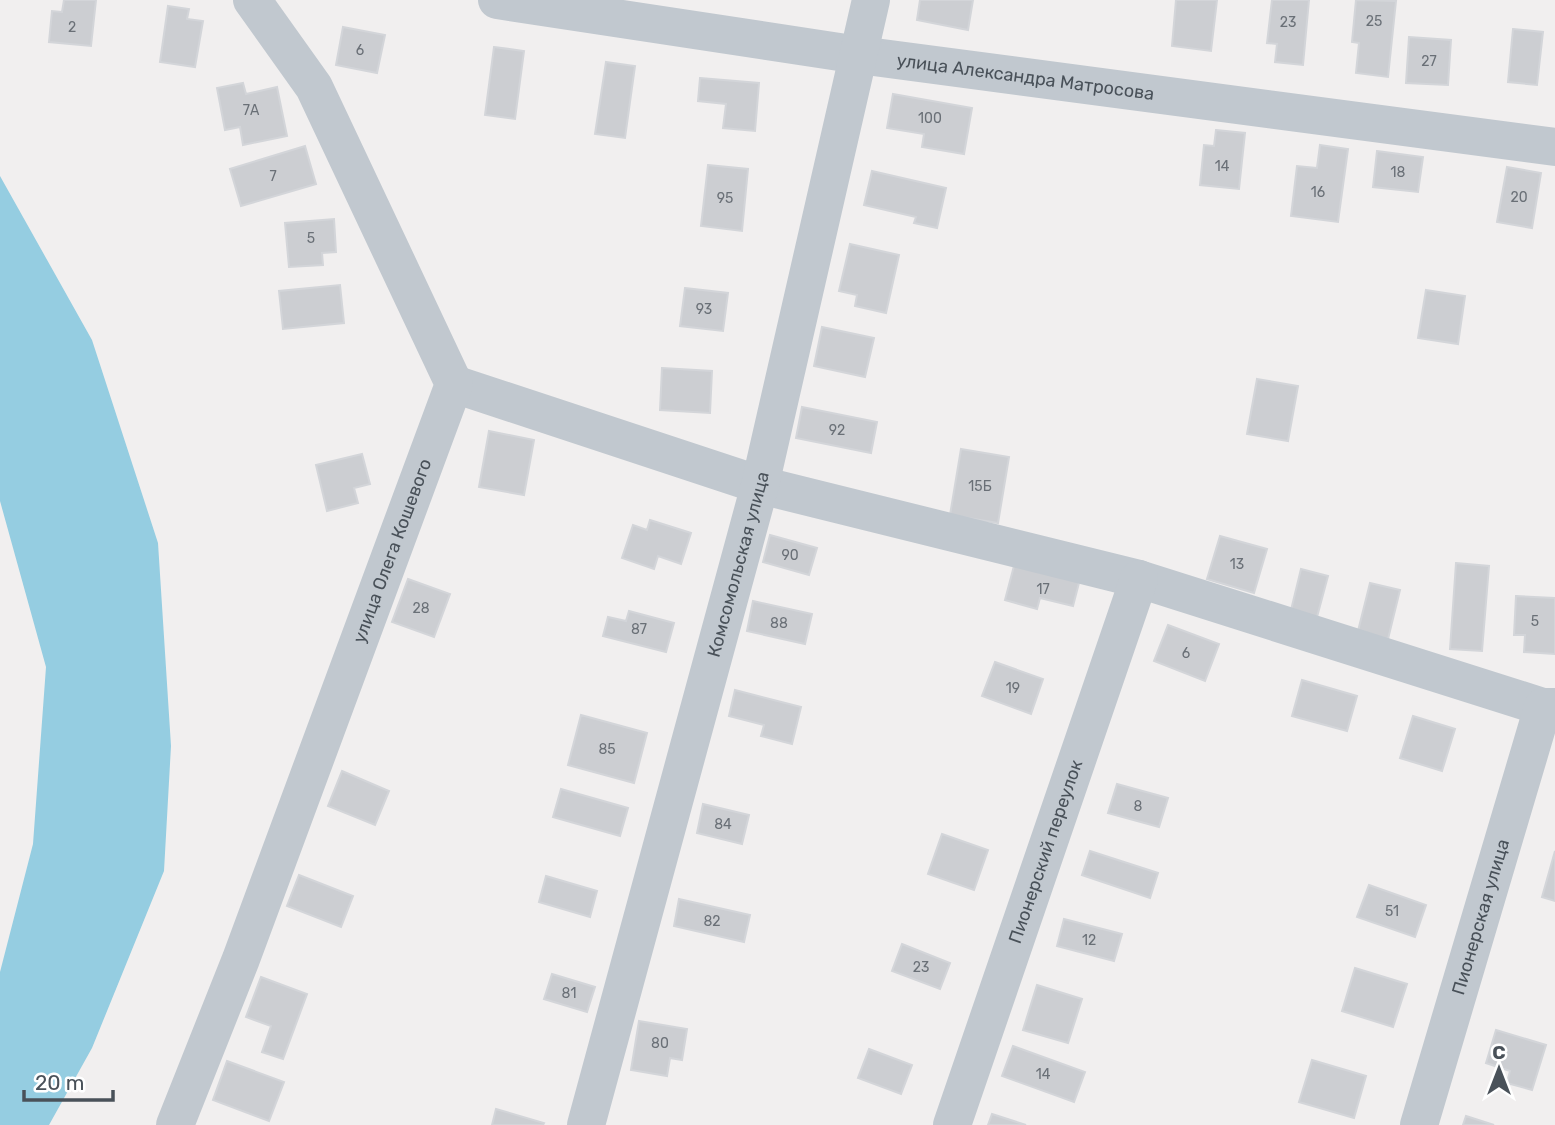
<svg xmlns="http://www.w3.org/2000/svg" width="1555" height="1125" font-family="Rubik,sans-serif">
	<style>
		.water { fill: #95cde1 }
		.building { fill: #ccced2; stroke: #d3d5d9; stroke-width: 2 }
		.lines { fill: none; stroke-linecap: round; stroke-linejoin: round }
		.minor { stroke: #c1c8cf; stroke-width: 38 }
		.labels { text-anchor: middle; stroke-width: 5; stroke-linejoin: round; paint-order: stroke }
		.number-label { font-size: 14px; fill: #6a7077 }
		.street-label { font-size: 18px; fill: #495159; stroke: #fff }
	</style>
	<rect width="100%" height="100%" fill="#f1efef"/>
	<path class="water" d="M 0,176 L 92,340 L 158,543 L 171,746 L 164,871 L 92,1048 L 49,1125 L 0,1125 L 0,972 L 33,844 L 46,667 L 0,501 Z"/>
	<path class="building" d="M 64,0 L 96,0 L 91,46 L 49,42 L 52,11 L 62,12 Z
		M 920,0 L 973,0 L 968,30 L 917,20 Z
		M 1176,0 L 1217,0 L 1211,51 L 1172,46 Z
		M 1272,0 L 1309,0 L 1303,65 L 1275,62 L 1277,44 L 1267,43 Z
		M 1356,0 L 1396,1 L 1388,77 L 1356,73 L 1359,43 L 1352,42 Z
		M 168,6 L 189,9 L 187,19 L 203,21 L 195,67 L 160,62 Z
		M 343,27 L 385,35 L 377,73 L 336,65 Z
		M 1513,29 L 1543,32 L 1537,85 L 1508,82 Z
		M 1409,37 L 1451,40 L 1448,85 L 1406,83 Z
		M 494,47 L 524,51 L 515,119 L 485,115 Z
		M 606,62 L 635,66 L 625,138 L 595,134 Z
		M 700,78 L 759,83 L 755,131 L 723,128 L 726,104 L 698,101 Z
		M 243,83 L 246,94 L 277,87 L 287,136 L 243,145 L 240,127 L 225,130 L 217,88 Z
		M 893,94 L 972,108 L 964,154 L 922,147 L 924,134 L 887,128 Z
		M 1216,130 L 1245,133 L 1239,189 L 1200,185 L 1204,145 L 1214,146 Z
		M 1320,145 L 1348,149 L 1338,222 L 1291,216 L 1297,166 L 1317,168 Z
		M 305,146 L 316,184 L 241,206 L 230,169 Z
		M 1377,151 L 1423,157 L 1418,192 L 1373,187 Z
		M 708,165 L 748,169 L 742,231 L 701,226 Z
		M 1507,167 L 1541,173 L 1532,228 L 1497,222 Z
		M 872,171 L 946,188 L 937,228 L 914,223 L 916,217 L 864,205 Z
		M 334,219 L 336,252 L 322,253 L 323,265 L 289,267 L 285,223 Z
		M 850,244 L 899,255 L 886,313 L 855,306 L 857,295 L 839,291 Z
		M 340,285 L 344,323 L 283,329 L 279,291 Z
		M 685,288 L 728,293 L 723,331 L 680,326 Z
		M 1426,290 L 1465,296 L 1458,344 L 1418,338 Z
		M 822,327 L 874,338 L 865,377 L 814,366 Z
		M 662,368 L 712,371 L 710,413 L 660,410 Z
		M 1257,379 L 1298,386 L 1288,441 L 1247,434 Z
		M 802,407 L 877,422 L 871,453 L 796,438 Z
		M 489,431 L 534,440 L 524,495 L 479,487 Z
		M 961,449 L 1009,457 L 998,523 L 950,515 Z
		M 362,454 L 370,484 L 354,488 L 358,503 L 327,511 L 316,465 Z
		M 650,520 L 691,533 L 681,564 L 658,556 L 654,569 L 622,558 L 633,525 L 647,530 Z
		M 770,535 L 817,548 L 809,575 L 763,562 Z
		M 1220,536 L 1267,549 L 1254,593 L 1207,579 Z
		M 1015,562 L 1080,579 L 1073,606 L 1040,598 L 1037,609 L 1005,600 Z
		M 1456,563 L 1489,566 L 1482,651 L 1450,649 Z
		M 1301,569 L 1328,576 L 1317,617 L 1291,610 Z
		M 408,579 L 450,594 L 434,637 L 392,622 Z
		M 1370,583 L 1400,590 L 1388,639 L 1358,631 Z
		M 1516,596 L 1555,598 L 1555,654 L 1524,652 L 1525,635 L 1514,635 Z
		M 753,601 L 812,614 L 805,644 L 747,631 Z
		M 629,611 L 674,623 L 666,652 L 603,636 L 608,617 L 626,621 Z
		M 1168,625 L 1219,644 L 1205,681 L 1154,661 Z
		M 995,662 L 1043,679 L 1031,714 L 982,696 Z
		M 1302,680 L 1357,696 L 1347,731 L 1292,716 Z
		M 735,690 L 801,707 L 792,744 L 761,736 L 764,725 L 729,716 Z
		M 581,715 L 647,733 L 634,783 L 568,765 Z
		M 1413,716 L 1455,729 L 1442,771 L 1400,758 Z
		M 342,771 L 389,791 L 375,825 L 328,806 Z
		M 1117,784 L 1168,798 L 1159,827 L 1108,813 Z
		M 561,789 L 628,808 L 620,836 L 553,817 Z
		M 703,804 L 749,815 L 742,844 L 697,833 Z
		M 942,834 L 988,850 L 974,890 L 928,874 Z
		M 1090,851 L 1158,873 L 1150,898 L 1082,875 Z
		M 1555,851 L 1555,901 L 1542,897 Z
		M 299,875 L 353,896 L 341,927 L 287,906 Z
		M 546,876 L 597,891 L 590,917 L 539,902 Z
		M 1369,885 L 1426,905 L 1415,937 L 1357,917 Z
		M 679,899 L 750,915 L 744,942 L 674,926 Z
		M 1064,919 L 1122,934 L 1114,961 L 1057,946 Z
		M 902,944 L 950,963 L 940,989 L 892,971 Z
		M 1355,968 L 1407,984 L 1393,1027 L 1342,1011 Z
		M 552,974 L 595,987 L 587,1012 L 544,999 Z
		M 261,977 L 307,994 L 283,1059 L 262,1052 L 271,1026 L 246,1017 Z
		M 1037,985 L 1082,999 L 1068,1043 L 1023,1030 Z
		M 639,1021 L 687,1029 L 682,1060 L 670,1058 L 667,1076 L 631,1070 Z
		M 1496,1030 L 1546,1045 L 1532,1090 L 1507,1083 L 1510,1071 L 1486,1063 Z
		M 1013,1046 L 1085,1072 L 1074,1102 L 1002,1076 Z
		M 869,1049 L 912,1065 L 901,1094 L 858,1078 Z
		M 1312,1060 L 1366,1076 L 1354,1118 L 1299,1102 Z
		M 227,1061 L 284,1082 L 269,1121 L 213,1100 Z
		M 496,1109 L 544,1123 L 543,1125 L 492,1125 Z
		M 992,1114 L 1026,1125 L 988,1125 Z
		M 1466,1116 L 1494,1125 L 1463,1125 Z"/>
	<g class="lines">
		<g class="minor">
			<path id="s1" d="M 497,0 L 859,55 L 1555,147"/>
			<path d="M 454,384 L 760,485 L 1139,579 L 1543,707 L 1555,707"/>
			<path id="s2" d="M 175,1125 L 241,959 L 454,384 L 314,87 L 252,0"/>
			<path id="s3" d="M 586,1125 L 760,485 L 871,0"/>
			<path id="s4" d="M 952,1125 L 1139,579"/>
			<path id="s5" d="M 1419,1125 L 1543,707"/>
		</g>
	</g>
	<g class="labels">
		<g class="number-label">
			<text x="1374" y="26">25</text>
			<text x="1288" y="27">23</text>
			<text x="72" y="32">2</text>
			<text x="360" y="55">6</text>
			<text x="1429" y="66">27</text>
			<text x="251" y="115">7А</text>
			<text x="930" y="123">100</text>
			<text x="1222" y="171">14</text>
			<text x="1398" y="177">18</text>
			<text x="273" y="181">7</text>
			<text x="1318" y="197">16</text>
			<text x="1519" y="202">20</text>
			<text x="725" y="203">95</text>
			<text x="311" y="243">5</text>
			<text x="704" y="314">93</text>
			<text x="837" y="435">92</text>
			<text x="980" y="491">15Б</text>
			<text x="790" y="560">90</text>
			<text x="1237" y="569">13</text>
			<text x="1043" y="594">17</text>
			<text x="421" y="613">28</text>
			<text x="1535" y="626">5</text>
			<text x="779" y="628">88</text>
			<text x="639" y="634">87</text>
			<text x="1186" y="658">6</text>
			<text x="1013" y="693">19</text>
			<text x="607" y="754">85</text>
			<text x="1138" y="811">8</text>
			<text x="723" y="829">84</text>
			<text x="1392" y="916">51</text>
			<text x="712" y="926">82</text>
			<text x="1089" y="945">12</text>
			<text x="921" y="972">23</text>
			<text x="569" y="998">81</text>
			<text x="660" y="1048">80</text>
			<text x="1043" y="1079">14</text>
		</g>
		<g class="street-label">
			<text dy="6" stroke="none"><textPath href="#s1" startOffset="534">улица Александра Матросова</textPath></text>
			<text dy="6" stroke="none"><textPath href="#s2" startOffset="614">улица Олега Кошевого</textPath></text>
			<text dy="6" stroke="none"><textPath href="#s3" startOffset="581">Комсомольская улица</textPath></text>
			<text dy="6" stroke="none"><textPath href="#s4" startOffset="289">Пионерский переулок</textPath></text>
			<text dy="6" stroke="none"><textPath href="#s5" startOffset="217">Пионерская улица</textPath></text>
		</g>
	</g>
	<g transform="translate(1499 1069)" stroke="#ffffff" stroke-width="5" paint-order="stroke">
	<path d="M0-5L12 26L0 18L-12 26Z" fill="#495159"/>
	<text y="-10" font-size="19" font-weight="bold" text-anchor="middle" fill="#495159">С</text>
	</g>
	<path d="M24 1090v10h89v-10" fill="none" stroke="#495159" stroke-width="3.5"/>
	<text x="35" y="1090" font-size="21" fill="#495159" stroke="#ffffff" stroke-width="5" paint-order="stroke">20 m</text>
</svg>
